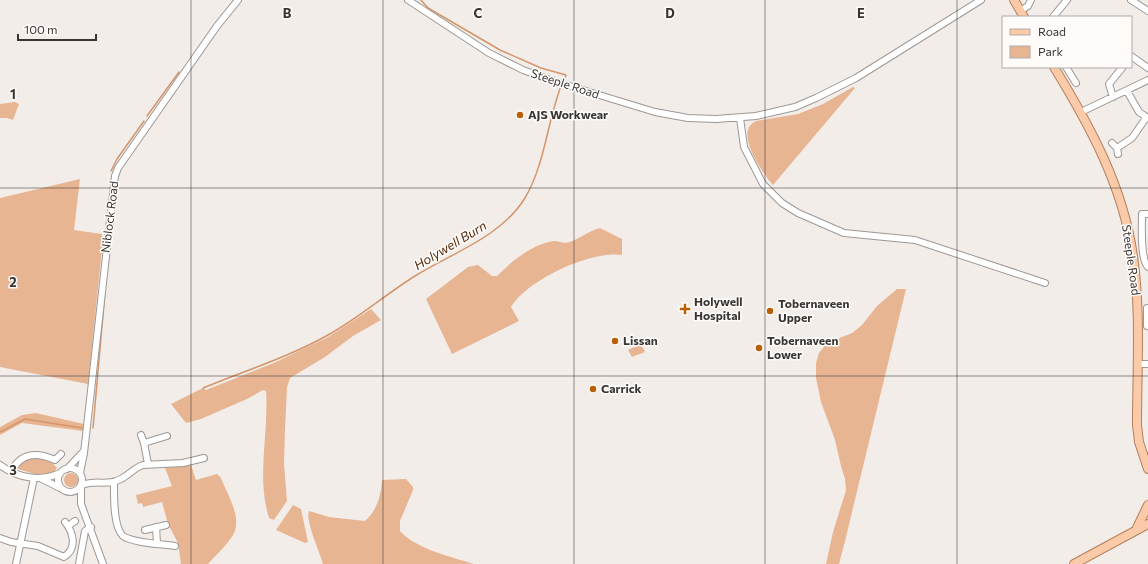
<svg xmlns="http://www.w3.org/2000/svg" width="1148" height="564" font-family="Commissioner,sans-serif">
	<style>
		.green { fill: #e8b593 }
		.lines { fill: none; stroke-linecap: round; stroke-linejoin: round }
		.stream { stroke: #d4956a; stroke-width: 1.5 }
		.minor-casing { stroke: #9d9895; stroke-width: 8 }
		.major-casing { stroke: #b47f5a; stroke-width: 10 }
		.minor { stroke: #fff; stroke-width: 6 }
		.major { stroke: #facaa9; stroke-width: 8 }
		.grid { fill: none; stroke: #383634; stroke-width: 1; stroke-opacity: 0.55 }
		.poi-dot { fill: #ba6002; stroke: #fefbf9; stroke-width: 1.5 }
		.labels { text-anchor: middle; stroke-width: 3; stroke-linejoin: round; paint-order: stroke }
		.street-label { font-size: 12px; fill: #383634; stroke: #fefbf9 }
		.poi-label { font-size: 12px; font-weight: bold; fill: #383634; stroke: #fefbf9; text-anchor: start }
		.water-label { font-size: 13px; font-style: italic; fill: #562c0b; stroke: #fefbf9 }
		.grid-label { font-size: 13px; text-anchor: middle; font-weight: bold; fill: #383634; stroke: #fefbf9; stroke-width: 3; stroke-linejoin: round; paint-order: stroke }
	</style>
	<rect width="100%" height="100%" fill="#f3edea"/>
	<path class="green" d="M 853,87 L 855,88 L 773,185 C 764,176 743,143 748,130 C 749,125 753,123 756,121 L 798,114 L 823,104 Z
		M 15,102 L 19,104 L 13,120 L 7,118 L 0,118 L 0,104 Z
		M 80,179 L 74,230 L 102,234 L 102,249 L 88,384 L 0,367 L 0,198 Z
		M 600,228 L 622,239 L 622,255 C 591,250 527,280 511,307 L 519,321 L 452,354 L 426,299 L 468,267 L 478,265 L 492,276 L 497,276 C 512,261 532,244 554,241 C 559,241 564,244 569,242 C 580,239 588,231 600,228 Z
		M 897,289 L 906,289 L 845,541 L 839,564 L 826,564 L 833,532 L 846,490 L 845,479 L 841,466 L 835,440 L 821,402 L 816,378 L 816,363 L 819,353 L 827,343 L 852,333 L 862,325 L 877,306 Z
		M 371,309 L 381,320 L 353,336 L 325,357 L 290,378 L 287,387 L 285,430 L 284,464 L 287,501 L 274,520 L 269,518 C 256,476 269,434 266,391 L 263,390 L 247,399 L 201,419 L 186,423 L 171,404 L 203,388 L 206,390 L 276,362 L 328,337 Z
		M 641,344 L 645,352 L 632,357 L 628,350 Z
		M 36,413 L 84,424 L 83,431 L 22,423 L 0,435 L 0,427 L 22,415 Z
		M 38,457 L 49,460 L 57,468 L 54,472 L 38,475 L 18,469 C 22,460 29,458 38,457 Z
		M 191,465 L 196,480 L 217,474 L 221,478 C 227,494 243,518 233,535 C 227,545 216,555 208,564 L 181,564 L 178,543 L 168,524 L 162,502 L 143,507 L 142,503 L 138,504 L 136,495 L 172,486 L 165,468 Z
		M64 480a7 7 0 1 1 14 0a7 7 0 1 1-14 0Z
		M 406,479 L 413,487 L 413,490 L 400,521 L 400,531 C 416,549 452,557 474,564 L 323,564 C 320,552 305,521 309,511 L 329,517 L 365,521 C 377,511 381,495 382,480 Z
		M 293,505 L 301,509 L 308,542 L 305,543 L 276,530 Z"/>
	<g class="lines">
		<path class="stream" d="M 421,0 L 428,8 L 500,50 L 541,68 L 566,75 L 563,83
			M 147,116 L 179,72
			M 111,171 L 117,159 L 144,121
			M 203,388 C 244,371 289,357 328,335 C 359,318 386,294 415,276 C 452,253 501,237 525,198 C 545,164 547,123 561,86
			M 93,428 L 105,292
			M 0,432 L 25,419 L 82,428"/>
		<defs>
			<path id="minor" d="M 408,0 L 489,53 L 523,70 L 550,80 L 655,112 L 688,118 L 716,119 L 756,116 L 795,107 L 816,98 L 856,78 L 981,0
				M 1131,0 L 1148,11
				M 1020,11 L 1028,6 L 1031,0
				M 1053,17 L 1067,0
				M 1131,56 L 1148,68
				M 1066,67 L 1076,83
				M 1127,91 L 1139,112 L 1148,118
				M 1113,97 L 1109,84 L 1122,68
				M 1081,112 L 1148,80
				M 740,118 L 744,147 L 763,184 L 782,203 L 798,213 L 844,233 L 915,240 L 1045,283
				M 1112,143 L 1117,148 L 1118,154
				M 1117,148 L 1132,138 L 1146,118
				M 1148,214 L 1142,214 C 1142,226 1140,259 1148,267
				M 1147,326 L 1147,308
				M 1137,364 L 1148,364
				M 141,435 L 144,443
				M 148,464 L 144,443 L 167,436
				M 0,465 C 17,478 41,482 60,473
				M58 480a12 12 0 1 1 24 0a12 12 0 1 1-24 0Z
				M 67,469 L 82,453
				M 11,472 C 21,452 37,452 55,460 L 61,454
				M 80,473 L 84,453 L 115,176 L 118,168 L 217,26 L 238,0
				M 42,479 L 60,488
				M 114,482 C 114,495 113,527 123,536 C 133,543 162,544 175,546
				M 82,485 C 95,480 106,485 116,481 C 127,478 133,468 143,465 L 183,463 L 204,458
				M 81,488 L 81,504 L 103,564
				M 68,526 L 75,521
				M 156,527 L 157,543
				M 145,530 L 166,525
				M 0,538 L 11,542 L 38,546 L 64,557 C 78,548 73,532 65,522
				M 16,564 L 34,478
				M 79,564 L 85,531 L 91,527"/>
			<path id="major" d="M 1014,0 L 1024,17
				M 1054,67 C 1090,126 1123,186 1133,256 C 1141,311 1137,369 1137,425 L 1139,442 L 1148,469
				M 1136,530 L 1148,505
				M 1074,564 L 1148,524"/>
		</defs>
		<use href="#minor" class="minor-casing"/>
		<use href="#major" class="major-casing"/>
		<use href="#minor" class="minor"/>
		<use href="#major" class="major"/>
	</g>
	<path class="grid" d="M 191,0 L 191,564M 383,0 L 383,564M 574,0 L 574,564M 765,0 L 765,564M 957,0 L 957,564M 0,188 L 1148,188M 0,376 L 1148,376"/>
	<g class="poi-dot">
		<circle cx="520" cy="115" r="4"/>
		<path d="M683 303h4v4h4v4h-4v4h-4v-4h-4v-4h4z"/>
		<circle cx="770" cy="311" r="4"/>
		<circle cx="615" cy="341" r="4"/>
		<circle cx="759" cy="348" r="4"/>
		<circle cx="593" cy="389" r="4"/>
	</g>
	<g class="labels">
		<g class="street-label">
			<text transform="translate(565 84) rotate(18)" y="4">Steeple Road</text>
			<text transform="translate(110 217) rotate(-83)" y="4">Niblock Road</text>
			<text transform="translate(1131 260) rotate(82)" y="4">Steeple Road</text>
		</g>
		<g class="poi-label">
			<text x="528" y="119">AJS Workwear</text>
			<text x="694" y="306">Holywell<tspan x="694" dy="14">Hospital</tspan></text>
			<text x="778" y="308">Tobernaveen<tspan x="778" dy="14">Upper</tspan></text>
			<text x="623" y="345">Lissan</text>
			<text x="767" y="345">Tobernaveen<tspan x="767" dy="14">Lower</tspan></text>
			<text x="601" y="393">Carrick</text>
		</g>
		<g class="water-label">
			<text transform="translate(450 245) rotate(-31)" y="5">Holywell Burn</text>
		</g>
	</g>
	<g class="grid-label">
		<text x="287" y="18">B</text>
		<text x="478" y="18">C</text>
		<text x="670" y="18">D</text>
		<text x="861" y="18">E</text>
		<text x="13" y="99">1</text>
		<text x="13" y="287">2</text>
		<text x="13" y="475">3</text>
	</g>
	<rect x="1002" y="16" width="130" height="52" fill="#fefbf9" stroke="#afacaa"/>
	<rect x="1010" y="29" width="20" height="6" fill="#facaa9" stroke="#afacaa"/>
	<text x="1038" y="36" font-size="12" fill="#383634">Road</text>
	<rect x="1010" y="46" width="20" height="12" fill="#e8b593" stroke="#afacaa"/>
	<text x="1038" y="56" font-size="12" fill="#383634">Park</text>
	<path d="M18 34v6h78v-6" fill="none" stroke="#383634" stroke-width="2"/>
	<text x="24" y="34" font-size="12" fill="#383634" stroke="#fefbf9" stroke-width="3" paint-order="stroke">100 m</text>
</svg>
